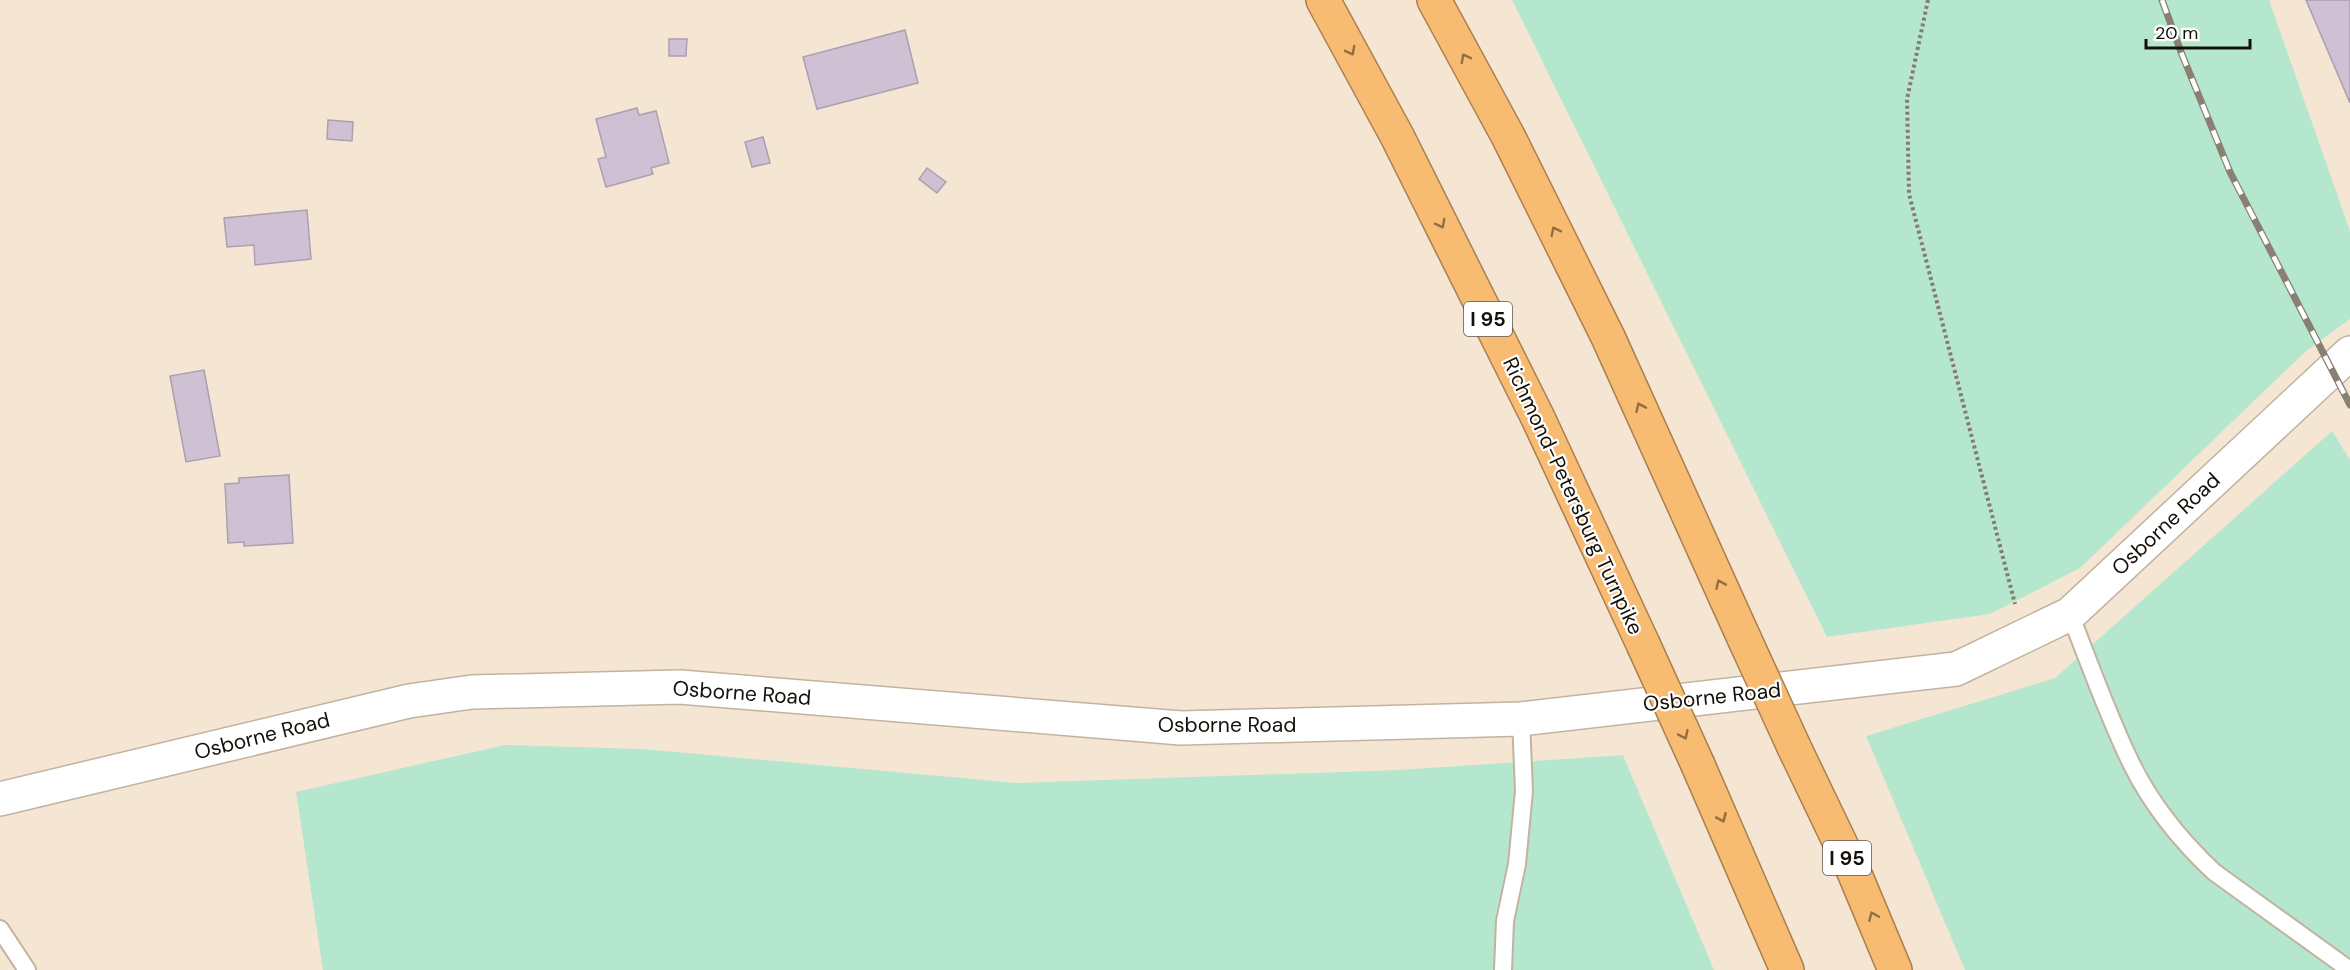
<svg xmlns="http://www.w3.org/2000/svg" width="2350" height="970" font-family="'DM Sans',sans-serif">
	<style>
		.green { fill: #b5e7cf }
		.building { fill: #cfc0d3; stroke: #ac9fb1; stroke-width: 1.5 }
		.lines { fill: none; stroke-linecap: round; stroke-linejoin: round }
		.service-casing { stroke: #c2b3a1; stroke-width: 20 }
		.tertiary-casing { stroke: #c2b3a1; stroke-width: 36 }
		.motorway-casing { stroke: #a97f4e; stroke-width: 36 }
		.path { stroke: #857b6e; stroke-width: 4; stroke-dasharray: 3 3; stroke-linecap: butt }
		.service { stroke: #fff; stroke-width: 16 }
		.tertiary { stroke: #fff; stroke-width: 33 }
		.motorway { stroke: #f8bb72; stroke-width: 33 }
		.rail-casing { stroke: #897f72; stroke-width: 7 }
		.rail { stroke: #fff; stroke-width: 4.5; stroke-dasharray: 14; stroke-linecap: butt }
		.motorway-bridge-casing { stroke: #a97f4e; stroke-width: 36; stroke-linecap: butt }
		.motorway-bridge { stroke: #f8bb72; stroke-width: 33 }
		.oneway { stroke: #926e43 }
		.labels { text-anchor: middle; stroke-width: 4.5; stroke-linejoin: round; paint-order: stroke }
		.shield { fill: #fff; stroke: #5b5854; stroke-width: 1.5 }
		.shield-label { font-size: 20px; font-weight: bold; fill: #15100a }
		.street-label { font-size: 21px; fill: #15100a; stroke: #fff }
	</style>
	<rect width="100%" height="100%" fill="#f5e6d3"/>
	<path class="green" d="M 1512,0 L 2269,0 L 2350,231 L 2350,319 L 2305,352 L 2080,568 L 1990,614 L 1827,637 Z
		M 2332,431 L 2350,460 L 2350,970 L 1965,970 L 1866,736 L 2055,678 Z
		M 505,745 L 643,749 L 1017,783 L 1399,770 L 1623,755 L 1714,970 L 323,970 L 296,792 Z"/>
	<path class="building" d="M 2306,0 L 2350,0 L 2350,103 Z
		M 905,30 L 918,83 L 817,109 L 803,57 Z
		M 669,39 L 687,39 L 686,56 L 669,56 Z
		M 637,108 L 639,115 L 656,111 L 669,163 L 651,168 L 653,174 L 606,187 L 598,159 L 606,157 L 596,119 Z
		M 328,120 L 353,122 L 352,141 L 327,139 Z
		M 763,137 L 770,163 L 752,167 L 745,142 Z
		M 927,168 L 946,182 L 937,193 L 919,179 Z
		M 307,210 L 311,259 L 255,265 L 254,245 L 227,247 L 224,218 Z
		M 204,370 L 220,456 L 186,462 L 170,376 Z
		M 289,475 L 293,543 L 244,546 L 244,542 L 228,543 L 225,484 L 239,483 L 239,478 Z"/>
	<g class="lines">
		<defs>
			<path id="service" d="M 2070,614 C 2089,662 2108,716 2131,763 C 2151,804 2181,841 2214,872 L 2350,970
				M 0,929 L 27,970
				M 1503,970 L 1505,921 L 1517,864 L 1524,791 L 1521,719"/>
			<path id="tertiary" d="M 0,799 L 409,701 L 472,692 L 680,687 L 1181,728 L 1521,719 L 1956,669 L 2070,614 L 2350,353"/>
			<path id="motorway" d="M 1323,0 L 1397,136 L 1538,418 L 1643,644
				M 1434,0 L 1508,136 L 1608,337 L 1744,638
				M 1794,747 L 1854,872 L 1895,970
				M 1698,765 L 1787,970"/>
		</defs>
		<use href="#service" class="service-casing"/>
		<use href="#tertiary" class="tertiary-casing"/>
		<use href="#motorway" class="motorway-casing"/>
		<path class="path" d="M 1928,0 L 1907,99 L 1909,194 L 2015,604"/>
		<use href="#service" class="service"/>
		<use href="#tertiary" class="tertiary"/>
		<use href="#motorway" class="motorway"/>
		<defs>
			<path id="rail" d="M 2162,0 L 2181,52 L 2230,172 L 2350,405"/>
		</defs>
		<use href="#rail" class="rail-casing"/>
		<use href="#rail" class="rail"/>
		<defs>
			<path id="motorway-bridge" d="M 1744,638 L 1794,747
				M 1643,644 L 1698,765"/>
		</defs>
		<use href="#motorway-bridge" class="motorway-bridge-casing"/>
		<use href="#motorway-bridge" class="motorway-bridge"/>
	</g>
	<defs><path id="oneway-chevron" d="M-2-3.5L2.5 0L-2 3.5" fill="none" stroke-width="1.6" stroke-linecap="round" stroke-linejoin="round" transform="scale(1.5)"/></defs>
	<g class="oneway">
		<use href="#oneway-chevron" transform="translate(1351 51) rotate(62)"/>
		<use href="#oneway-chevron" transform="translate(1465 58) rotate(-118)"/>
		<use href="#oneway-chevron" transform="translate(1441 224) rotate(63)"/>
		<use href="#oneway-chevron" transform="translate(1555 231) rotate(-117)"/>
		<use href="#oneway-chevron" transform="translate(1640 407) rotate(-114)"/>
		<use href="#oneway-chevron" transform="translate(1720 584) rotate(-114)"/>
		<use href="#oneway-chevron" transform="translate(1684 735) rotate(65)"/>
		<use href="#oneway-chevron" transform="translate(1722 818) rotate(66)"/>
		<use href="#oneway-chevron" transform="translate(1873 916) rotate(-113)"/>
	</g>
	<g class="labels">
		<g class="shield">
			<rect x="1464" y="302" width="48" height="34" rx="4.5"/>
			<rect x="1823" y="841" width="48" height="34" rx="4.5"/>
		</g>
		<g class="shield-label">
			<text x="1488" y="326">I 95</text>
			<text x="1847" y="865">I 95</text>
		</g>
		<g class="street-label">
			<text transform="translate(1573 496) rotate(65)" y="7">Richmond-Petersburg Turnpike</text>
			<text transform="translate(2166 524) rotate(-43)" y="7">Osborne Road</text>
			<text transform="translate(742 693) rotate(4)" y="7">Osborne Road</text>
			<text transform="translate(1712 697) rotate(-6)" y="7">Osborne Road</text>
			<text x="1227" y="732">Osborne Road</text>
			<text transform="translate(262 736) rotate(-14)" y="7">Osborne Road</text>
		</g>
	</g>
	<path d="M2146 39v9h104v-9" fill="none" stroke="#15100a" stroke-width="3"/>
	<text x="2155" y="39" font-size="18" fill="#15100a" stroke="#ffffff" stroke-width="4.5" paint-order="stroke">20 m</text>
</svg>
